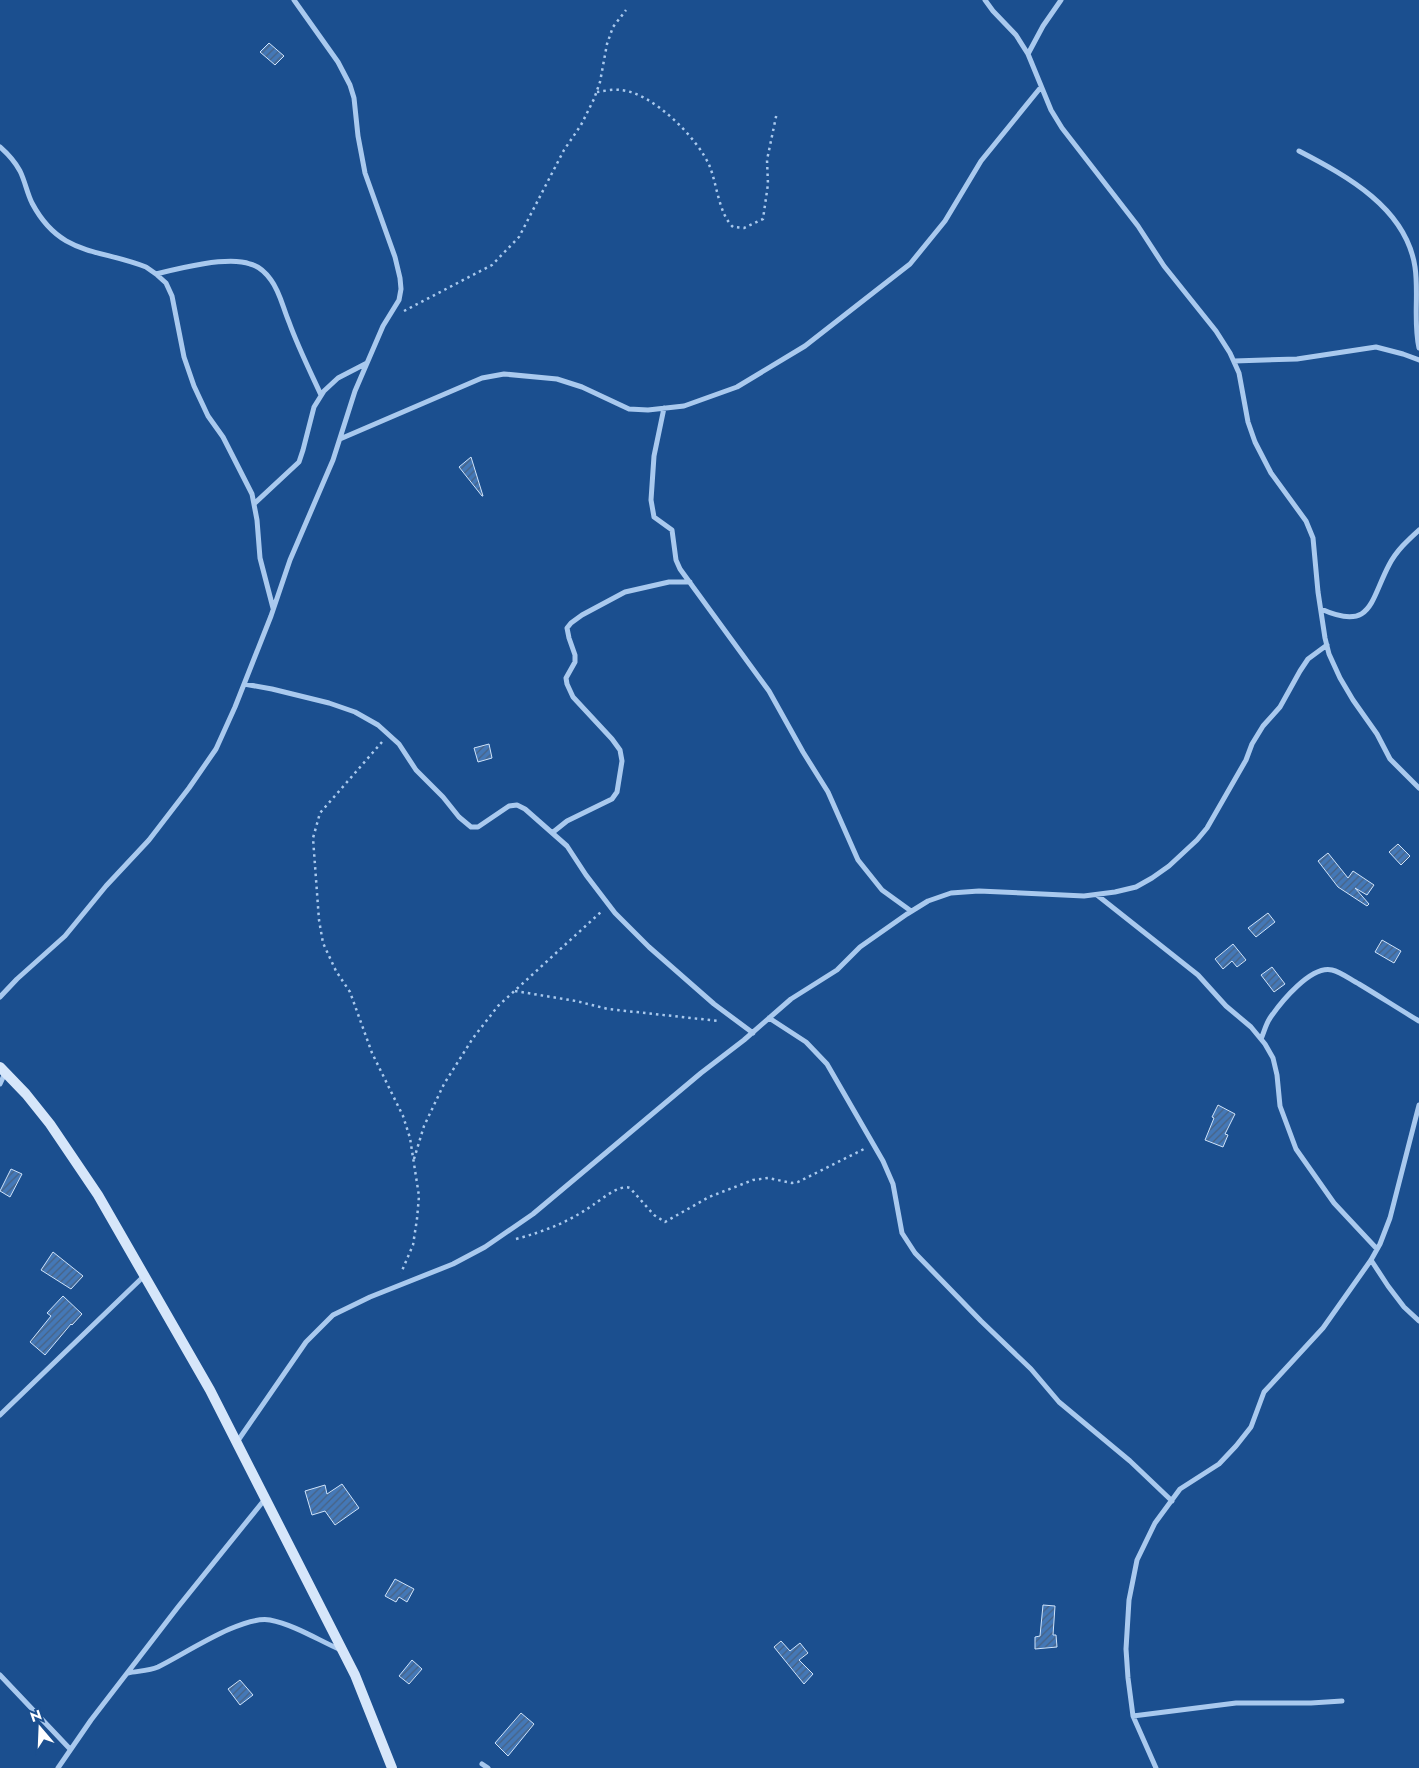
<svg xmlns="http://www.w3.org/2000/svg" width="1419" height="1768" font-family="Jost,sans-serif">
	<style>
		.building { fill: url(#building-hatch); stroke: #cfe3fa }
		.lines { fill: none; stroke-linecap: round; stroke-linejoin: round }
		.path { stroke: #a9c9ee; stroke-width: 2.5; stroke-dasharray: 2.5 4; stroke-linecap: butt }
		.street { stroke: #a9c9ee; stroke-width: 5 }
		.secondary { stroke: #d6e6fa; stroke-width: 10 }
	</style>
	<defs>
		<pattern id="building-hatch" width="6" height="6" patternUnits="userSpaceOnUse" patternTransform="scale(1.25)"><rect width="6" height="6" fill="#4478b7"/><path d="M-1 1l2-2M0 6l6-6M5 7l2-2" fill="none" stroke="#486282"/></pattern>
	</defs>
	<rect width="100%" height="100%" fill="#1b4f8f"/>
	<path class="building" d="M 269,43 L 284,56 L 275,65 L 260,52 Z
		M 471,457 L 483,496 L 482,496 L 459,467 Z
		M 489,744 L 492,758 L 478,762 L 474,748 Z
		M 1398,844 L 1410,856 L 1401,865 L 1389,852 Z
		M 1328,853 L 1348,878 L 1353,871 L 1374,885 L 1367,895 L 1355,888 L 1369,904 L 1367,906 L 1338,887 L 1318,861 Z
		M 1268,913 L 1275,922 L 1256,937 L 1248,928 Z
		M 1382,940 L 1401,951 L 1394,963 L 1375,952 Z
		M 1233,944 L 1246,960 L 1237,967 L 1232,961 L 1223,969 L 1215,959 Z
		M 1272,967 L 1285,984 L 1274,992 L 1261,975 Z
		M 1218,1105 L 1235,1114 L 1225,1134 L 1228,1135 L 1223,1147 L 1205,1140 L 1214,1118 L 1212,1117 Z
		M 11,1169 L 22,1174 L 10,1197 L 0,1191 Z
		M 53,1252 L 83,1276 L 71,1289 L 41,1270 Z
		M 63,1296 L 82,1314 L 72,1325 L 71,1324 L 45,1355 L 30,1342 L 51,1316 L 47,1313 Z
		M 342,1484 L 359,1508 L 335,1525 L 325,1511 L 312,1515 L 305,1491 L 325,1485 L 327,1494 Z
		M 395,1579 L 414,1589 L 407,1602 L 399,1597 L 396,1602 L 385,1596 Z
		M 1043,1605 L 1055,1606 L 1053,1635 L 1056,1635 L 1057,1647 L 1035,1649 L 1035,1637 L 1040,1636 Z
		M 781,1641 L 790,1651 L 800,1643 L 808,1653 L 799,1660 L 813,1674 L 804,1684 L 774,1647 Z
		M 412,1660 L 422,1669 L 409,1684 L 399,1676 Z
		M 240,1680 L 253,1695 L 240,1705 L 228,1689 Z
		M 521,1713 L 534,1724 L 508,1756 L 495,1743 Z"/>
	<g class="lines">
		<path class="path" d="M 597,92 C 604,91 613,89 620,90 C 652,92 698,138 710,167 C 717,185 719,214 733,227 L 744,228 L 763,219 L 768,184 L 767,160 L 777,112
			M 404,311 L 492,265 L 519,237 L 564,150 L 581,125 L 594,99 L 600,82 L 607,44 L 613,27 L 626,10
			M 382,742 L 320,813 L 313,838 L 319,920 L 323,943 L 336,971 L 350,992 L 372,1053 L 403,1116 L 410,1138 L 419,1196 L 417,1219 L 413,1245 L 401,1273
			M 515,991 L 576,1001 L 608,1009 L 719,1021
			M 414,1159 L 424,1126 L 444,1084 L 473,1038 L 498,1006 L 602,911
			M 516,1239 C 545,1231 567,1223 593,1205 C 602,1199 619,1184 630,1188 L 654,1215 L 665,1222 L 709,1197 L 753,1180 L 768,1178 L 792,1183 L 798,1182 L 864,1149"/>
		<path class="street" d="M 985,0 L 993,11 L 1016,35 L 1028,54 L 1051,110 L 1062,128 L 1138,226 L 1164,266 L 1216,331 L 1230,353 L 1239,373 L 1248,422 L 1255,442 L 1271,473 L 1306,521 L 1313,538 L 1318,592 L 1325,638 L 1329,654 L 1340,678 L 1353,700 L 1377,734 L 1390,759 L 1419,788
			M 1028,54 L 1043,26 L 1061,0
			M 0,147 C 8,154 15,162 20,171 C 25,181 27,193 32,203 C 60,256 97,248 146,267 L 156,274 L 166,283 L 172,296 L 184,357 L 194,386 L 208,416 L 223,437 L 252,494 L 257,520 L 260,558 L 273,608
			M 1299,151 C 1347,176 1406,208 1415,267 C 1419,293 1413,322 1419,348
			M 156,274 C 180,268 228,256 250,264 C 259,266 266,273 271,280 C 280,292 283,308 289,322 C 298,347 310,371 321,395
			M 1234,361 L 1297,359 L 1376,347 L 1403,354 L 1419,360
			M 664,408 L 654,456 L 651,500 L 654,517 L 672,530 L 676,560 L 680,569 L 769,691 L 803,752 L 828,792 L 858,860 L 882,890 L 911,911
			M 340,439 L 482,378 L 504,374 L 557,379 L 582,387 L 629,409 L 648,410 L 684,406 L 737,387 L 805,346 L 910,264 L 945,221 L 981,161 L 1041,87
			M 254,504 L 299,462 L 303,450 L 314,407 L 324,391 L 338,378 L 367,363
			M 1321,609 C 1372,632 1370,601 1389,565 C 1396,551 1408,540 1419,530
			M 244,684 L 272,689 L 329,703 L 355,712 L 378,725 L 399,744 L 416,770 L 443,797 L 459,817 L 471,827 L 478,827 L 509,806 L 517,805 L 525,809 L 567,846 L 586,875 L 615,913 L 649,947 L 714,1004 L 753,1033
			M 552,833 L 567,821 L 612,799 L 617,792 L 622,761 L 620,750 L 612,739 L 573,697 L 567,684 L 566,678 L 575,662 L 575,655 L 569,638 L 567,628 L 571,623 L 582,615 L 625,592 L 669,582 L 690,582
			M 1097,895 L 1198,975 L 1226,1006 L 1251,1027 L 1265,1044 L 1273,1058 L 1277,1075 L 1280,1106 L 1296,1149 L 1334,1203 L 1377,1249
			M 0,997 L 17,979 L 65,936 L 106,886 L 149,840 L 189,788 L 216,749 L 235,707 L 271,616 L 290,560 L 333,460 L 355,391 L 383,326 L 399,300 L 401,289 L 400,278 L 395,257 L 365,173 L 358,136 L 354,98 L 350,85 L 338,62 L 294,0
			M 769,1018 L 806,1042 L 827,1064 L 883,1161 L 893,1184 L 902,1233 L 915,1253 L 981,1321 L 1031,1369 L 1059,1402 L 1130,1461 L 1172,1501
			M 1261,1039 C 1264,1032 1266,1024 1270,1018 C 1281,1002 1311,965 1332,970 C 1341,972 1351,980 1359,984 C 1379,996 1399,1009 1419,1021
			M 0,1084 L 5,1073
			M 1371,1260 L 1388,1286 L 1404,1307 L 1419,1321
			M 0,1415 L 144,1276
			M 237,1442 L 306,1342 L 333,1315 L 370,1297 L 453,1264 L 485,1247 L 533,1214 L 701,1073 L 744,1040 L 791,999 L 837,970 L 860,947 L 907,914 L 928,901 L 951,893 L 979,891 L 1084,896 L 1115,892 L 1136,887 L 1152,878 L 1169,866 L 1197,840 L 1207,828 L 1246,760 L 1252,744 L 1263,726 L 1280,707 L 1300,671 L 1308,659 L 1327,645
			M 128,1673 C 137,1671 149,1671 158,1667 C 185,1654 242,1615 270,1620 C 295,1625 318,1640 341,1650
			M 0,1675 L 70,1749
			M 1133,1716 L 1236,1703 L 1311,1703 L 1342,1701
			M 482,1764 L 488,1768
			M 58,1768 L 91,1720 L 178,1607 L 265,1499
			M 1156,1768 L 1133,1716 L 1128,1678 L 1126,1649 L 1129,1600 L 1137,1560 L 1155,1523 L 1180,1489 L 1219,1464 L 1236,1446 L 1251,1427 L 1264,1392 L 1323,1328 L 1371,1260 L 1380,1244 L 1390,1218 L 1419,1105"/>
		<path class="secondary" d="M 0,1067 L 26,1094 L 50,1124 L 98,1195 L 210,1390 L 355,1675 L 392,1768"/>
	</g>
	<g transform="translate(40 1728) rotate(341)" stroke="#1b4f8f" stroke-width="4" paint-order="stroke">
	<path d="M0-4L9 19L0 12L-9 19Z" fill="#ffffff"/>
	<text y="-8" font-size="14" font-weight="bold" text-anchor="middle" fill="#ffffff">N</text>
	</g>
</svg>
